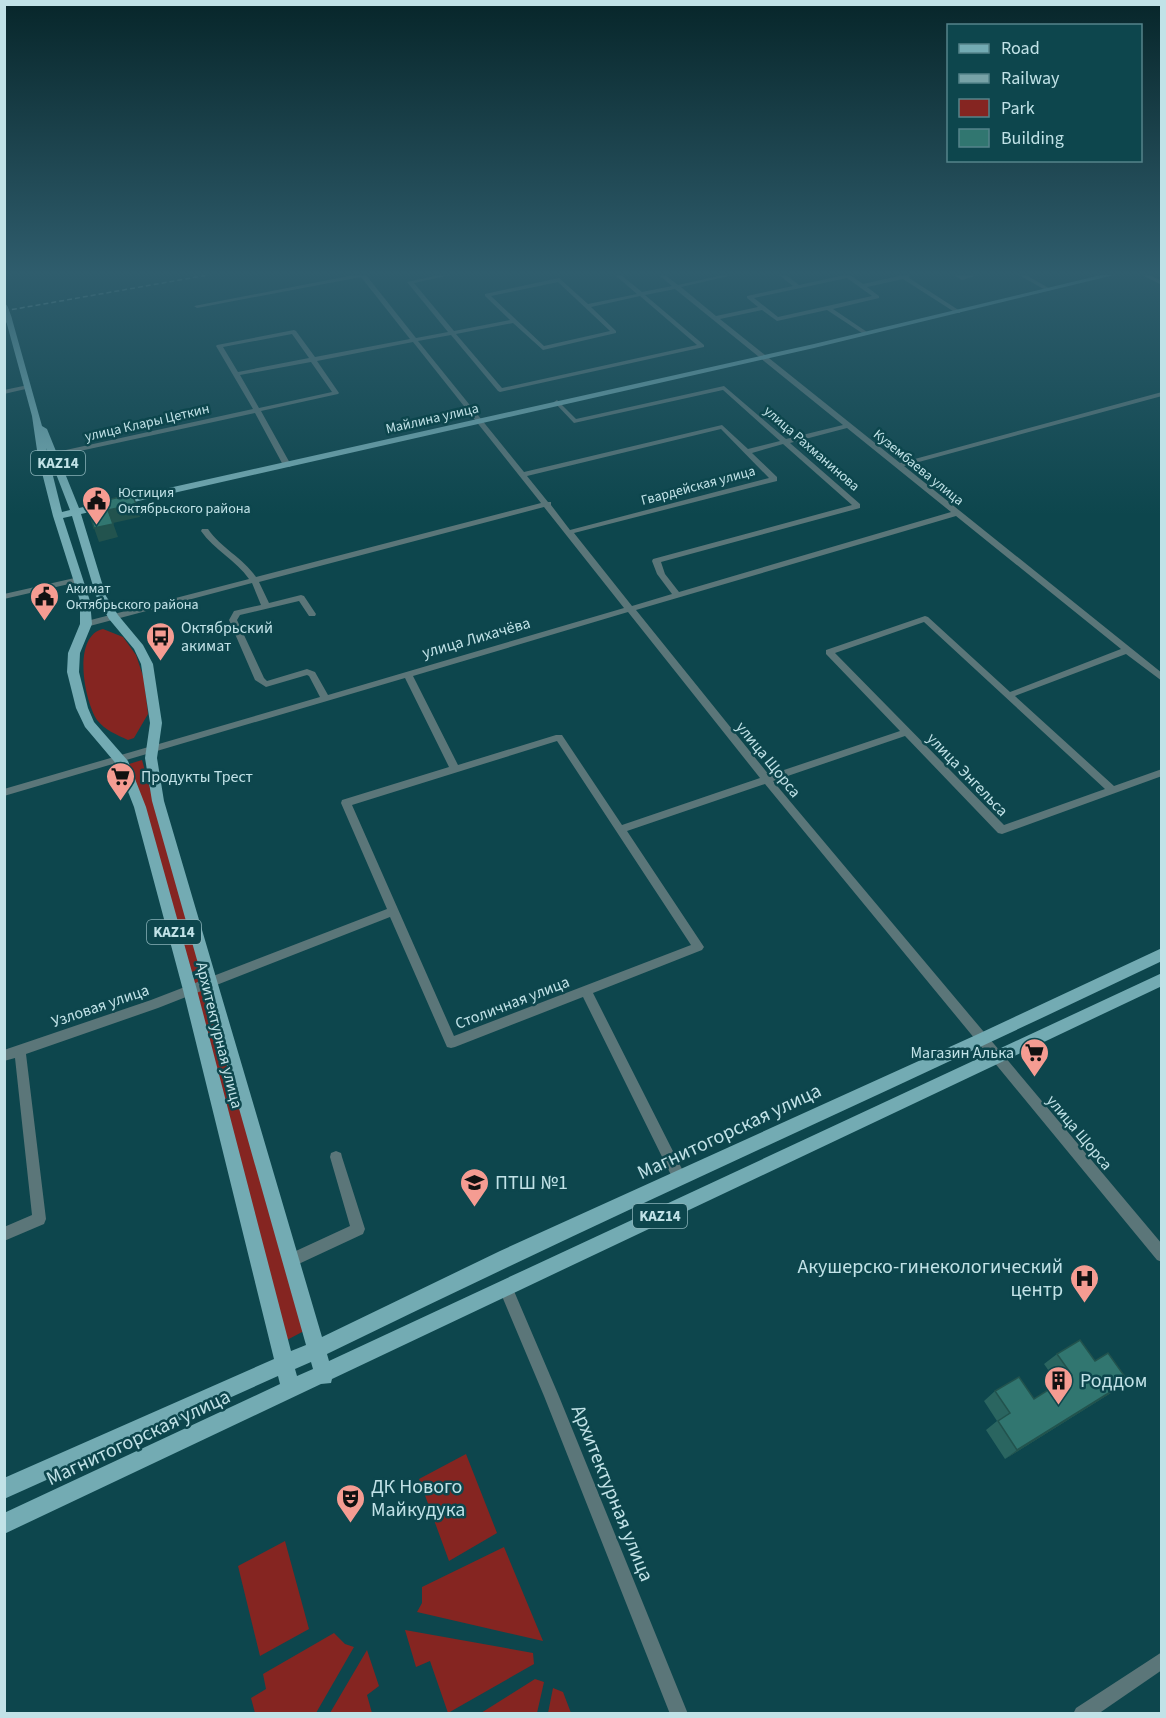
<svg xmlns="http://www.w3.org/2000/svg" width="1166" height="1718" font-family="'Source Sans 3',sans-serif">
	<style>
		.green { fill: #852521 }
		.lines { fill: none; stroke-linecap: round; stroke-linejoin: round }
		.minor { fill: #5b7679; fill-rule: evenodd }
		.major { fill: #73abb3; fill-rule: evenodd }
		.rail { stroke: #77a2a7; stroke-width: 1.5; stroke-dasharray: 5 3; stroke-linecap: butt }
		.major-bridge { stroke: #73abb3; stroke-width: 8 }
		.wall { fill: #2a6560 }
		.shaded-wall { fill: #22534e }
		.building { fill: #317670; stroke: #22534e; stroke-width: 1.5 }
		.labels { text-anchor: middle; stroke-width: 5; stroke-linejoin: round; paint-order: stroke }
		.far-street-label { font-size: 14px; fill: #c1e2e7; stroke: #0d464d }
		.far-poi-label { font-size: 14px; fill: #c1e2e7; stroke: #0d464d; text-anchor: start }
		.shield { fill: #0d464d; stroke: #8bb3b9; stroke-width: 1.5 }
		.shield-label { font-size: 15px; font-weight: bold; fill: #c1e2e7 }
		.poi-label { font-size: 16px; fill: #c1e2e7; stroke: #0d464d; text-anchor: start }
		.street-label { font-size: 16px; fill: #c1e2e7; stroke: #0d464d }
		.near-street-label { font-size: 20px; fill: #c1e2e7; stroke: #0d464d }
		.near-poi-label { font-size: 20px; fill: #c1e2e7; stroke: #0d464d; text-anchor: start }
	</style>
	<rect width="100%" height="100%" fill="#0d464d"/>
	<path class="green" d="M 103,629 L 123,637 L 136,655 L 144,679 L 148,714 L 134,738 L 128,740 C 117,735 105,730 97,720 C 84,700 72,636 103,629 Z
		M 142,760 L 200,969 L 189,973 L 129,764 Z
		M 204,976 L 304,1331 L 285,1341 L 190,981 Z
		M 466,1454 L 497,1533 L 449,1561 L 419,1479 Z
		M 285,1541 L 309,1629 L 260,1656 L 238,1566 Z
		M 504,1547 L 543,1641 L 417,1612 L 422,1603 L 422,1587 Z
		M 405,1630 L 533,1653 L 534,1664 L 448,1713 L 430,1661 L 416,1667 Z
		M 334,1633 L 345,1644 L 354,1647 L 316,1713 L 255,1713 L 251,1698 L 266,1689 L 263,1674 Z
		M 367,1650 L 379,1686 L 367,1695 L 372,1713 L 330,1713 Z
		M 535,1679 L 544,1682 L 537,1713 L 481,1713 Z
		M 553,1688 L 563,1692 L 571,1713 L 548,1713 Z"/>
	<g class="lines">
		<path class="minor" d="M 354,275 L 366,275 L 416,338 L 448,332 L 407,282 L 439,275 L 450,275 L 414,283 L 454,331 L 510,320 L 485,296 L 485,294 L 559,278 L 588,304 L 637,294 L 615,275 L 621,275 L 642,292 L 672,286 L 659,275 L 665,275 L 678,285 L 723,275 L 733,275 L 681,287 L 716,316 L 758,307 L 747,298 L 747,296 L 793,286 L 779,275 L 786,275 L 799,285 L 845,275 L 850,275 L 863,284 L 899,276 L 898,275 L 910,275 L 909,278 L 960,311 L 960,313 L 956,313 L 903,279 L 867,287 L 879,296 L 879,298 L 833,309 L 867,332 L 868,333 L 865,335 L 827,310 L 777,321 L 762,310 L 720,319 L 900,463 L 1162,392 L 1162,396 L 904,466 L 1162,673 L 1162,681 L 1126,654 L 1015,696 L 1114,786 L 1162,769 L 1162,776 L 1002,834 L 998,833 L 905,736 L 773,781 L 1162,1244 L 1162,1262 L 1157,1260 L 765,784 L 627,831 L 704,947 L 702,950 L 593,993 L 685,1175 L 687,1179 L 685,1183 L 680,1185 L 675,1183 L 583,997 L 455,1047 L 451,1048 L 447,1047 L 390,917 L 158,1008 L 26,1054 L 46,1219 L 44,1224 L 4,1241 L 4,1227 L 32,1215 L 15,1058 L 4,1061 L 4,1050 L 151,1000 L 387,909 L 341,803 L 342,800 L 449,767 L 405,678 L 4,796 L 4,789 L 320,697 L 309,676 L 307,675 L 266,687 L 255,680 L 229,620 L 234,611 L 261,605 L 252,583 L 86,627 L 83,626 L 83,622 L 249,579 C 236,560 214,550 201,531 L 202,529 L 208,529 C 221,548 242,557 256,577 L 541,503 L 413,342 L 317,361 L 339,393 L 338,394 L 261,411 L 291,465 L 290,467 L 283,465 L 255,413 L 43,459 L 39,457 L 43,455 L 253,409 L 216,346 L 217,345 L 294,330 L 296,331 L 315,357 L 410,339 L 361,277 L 197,308 L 194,306 ZM 847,278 L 872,296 L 778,317 L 754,298 ZM 558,282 L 610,331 L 544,346 L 491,296 ZM 675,289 L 843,425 L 786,439 L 724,386 L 576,419 L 557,400 L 554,402 L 555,403 L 574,423 L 723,390 L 780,441 L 748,449 L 722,425 L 524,472 L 418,341 L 451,335 L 498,391 L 500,392 L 704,347 L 704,345 L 645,295 ZM 640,296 L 697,345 L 502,388 L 456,334 L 513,323 L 543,350 L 616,333 L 616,331 L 591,307 ZM 292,334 L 309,358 L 238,372 L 223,347 ZM 311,362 L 332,392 L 259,408 L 240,375 ZM 847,428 L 951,512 L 679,592 L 665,574 L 661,562 L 860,508 L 860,504 L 790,443 ZM 721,429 L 769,478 L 570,530 L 551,505 L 551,502 L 548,502 L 527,476 ZM 783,444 L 852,505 L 653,559 L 652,561 L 657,574 L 672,594 L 632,606 L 574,533 L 777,481 L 777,477 L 752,453 ZM 544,507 L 624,608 L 328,695 L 315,672 L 307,669 L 267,681 L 264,678 L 237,620 L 240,615 L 299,601 L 309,616 L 315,616 L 316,614 L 304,596 L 301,595 L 269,603 L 259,582 ZM 956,516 L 1121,649 L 1010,692 L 928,617 L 925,616 L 826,650 L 826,654 L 900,731 L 769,775 L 636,610 ZM 628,612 L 760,778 L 622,825 L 562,735 L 556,735 L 458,765 L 413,676 ZM 924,622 L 1105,789 L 1004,825 L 835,653 ZM 557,741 L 691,945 L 454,1036 L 352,805 Z
			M 954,275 L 978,275 L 962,280 Z
			M 1019,275 L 1026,275 L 1052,290 L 1047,291 Z
			M 1142,275 L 1149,275 L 1162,281 L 1162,285 Z
			M 28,385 L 31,387 L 30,388 L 4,394 L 4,390 Z
			M 79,577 L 82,577 L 82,581 L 4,599 L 4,594 Z
			M 336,1151 L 341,1153 L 342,1157 L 365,1229 L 363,1234 L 290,1268 L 285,1266 L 283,1261 L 285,1256 L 350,1226 L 330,1157 L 331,1153 Z
			M 506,1282 L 511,1284 L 558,1394 L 688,1714 L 670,1714 L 544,1396 L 499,1289 L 501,1284 Z
			M 1162,1652 L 1162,1670 L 1098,1714 L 1073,1714 L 1076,1708 Z"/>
		<path class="major" d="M 1101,275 L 1114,275 L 814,348 L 81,514 L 106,596 L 118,615 L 143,645 L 153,664 L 162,723 L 157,758 L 164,801 L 322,1337 L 500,1251 L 976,1035 L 1162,948 L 1162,961 C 884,1094 603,1219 327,1354 L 329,1361 L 1162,973 L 1162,986 L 332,1379 L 331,1383 L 321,1384 L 4,1534 L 4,1513 L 280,1384 L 278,1376 L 4,1499 L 4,1478 L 274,1359 L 183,990 L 134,807 L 118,766 L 85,727 L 76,708 L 67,672 L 68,653 L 80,624 L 80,601 L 53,516 L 38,457 L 32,416 L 5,317 L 12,319 L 42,426 L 47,429 L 79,508 L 814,344 ZM 46,448 L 70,510 L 62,512 ZM 72,516 L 96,596 L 109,619 L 134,649 L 141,664 L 150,723 L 145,758 L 152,801 L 306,1345 L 291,1351 L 197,990 L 146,807 L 128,761 L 94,722 L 88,708 L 79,672 L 80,653 L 92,624 L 90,601 L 63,518 ZM 311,1362 L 313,1369 L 297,1376 L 295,1369 Z"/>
		<path class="rail" d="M 4,311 L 208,275"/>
		<path class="major-bridge" d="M 4,308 L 8,319"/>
	</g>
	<path class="wall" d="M 1057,1354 L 1114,1391 L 1005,1459 L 986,1430 L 997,1421 L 984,1401 L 995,1391 L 1034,1399 L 1058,1384 L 1044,1364 Z"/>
	<path class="shaded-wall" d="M 136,504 L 140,517 L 113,523 L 118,537 L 99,542 L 94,528 L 108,510 Z
		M 1128,1381 L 1114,1391 L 1005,1459 L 1017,1450 Z"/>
	<path class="building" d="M 132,494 L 136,504 L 108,510 L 113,524 L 94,528 L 87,505 Z
		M 1080,1340 L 1095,1361 L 1108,1353 L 1128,1381 L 1017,1450 L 998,1421 L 1010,1413 L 995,1391 L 1019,1377 L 1034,1399 L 1072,1375 L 1057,1354 Z"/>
	<linearGradient id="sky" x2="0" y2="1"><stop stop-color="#07262a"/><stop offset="0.53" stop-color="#2f5d6d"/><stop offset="1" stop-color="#2f5d6d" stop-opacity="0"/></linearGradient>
	<rect width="1166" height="515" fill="url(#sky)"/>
	<defs>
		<symbol id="civic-pin" viewBox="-11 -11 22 30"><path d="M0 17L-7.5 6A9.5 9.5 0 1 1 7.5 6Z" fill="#f59c92" stroke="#0d464d"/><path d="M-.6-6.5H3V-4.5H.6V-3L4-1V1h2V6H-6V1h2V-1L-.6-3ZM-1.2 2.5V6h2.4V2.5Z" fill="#111"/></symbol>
		<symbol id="bus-pin" viewBox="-11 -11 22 30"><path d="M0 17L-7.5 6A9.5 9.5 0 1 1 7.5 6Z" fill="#f59c92" stroke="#0d464d"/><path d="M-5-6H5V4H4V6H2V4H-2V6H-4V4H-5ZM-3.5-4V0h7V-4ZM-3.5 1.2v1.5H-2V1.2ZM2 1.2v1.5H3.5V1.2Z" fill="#111"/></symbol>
		<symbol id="supermarket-pin" viewBox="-11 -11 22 30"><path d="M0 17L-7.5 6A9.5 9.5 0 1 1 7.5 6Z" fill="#f59c92" stroke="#0d464d"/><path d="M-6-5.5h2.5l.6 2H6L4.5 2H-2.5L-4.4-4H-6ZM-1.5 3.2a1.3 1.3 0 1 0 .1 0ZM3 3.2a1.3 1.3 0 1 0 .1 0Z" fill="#111"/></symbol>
		<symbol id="school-pin" viewBox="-11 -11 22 30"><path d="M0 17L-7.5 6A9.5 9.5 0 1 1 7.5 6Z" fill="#f59c92" stroke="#0d464d"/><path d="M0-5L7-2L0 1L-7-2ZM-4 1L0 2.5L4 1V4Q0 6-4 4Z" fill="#111"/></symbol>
		<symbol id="hospital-pin" viewBox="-11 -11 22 30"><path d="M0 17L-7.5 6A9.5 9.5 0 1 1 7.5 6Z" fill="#f59c92" stroke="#0d464d"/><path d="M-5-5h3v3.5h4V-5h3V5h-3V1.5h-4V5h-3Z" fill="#111"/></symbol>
		<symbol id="building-pin" viewBox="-11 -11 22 30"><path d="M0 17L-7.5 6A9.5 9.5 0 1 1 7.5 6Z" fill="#f59c92" stroke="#0d464d"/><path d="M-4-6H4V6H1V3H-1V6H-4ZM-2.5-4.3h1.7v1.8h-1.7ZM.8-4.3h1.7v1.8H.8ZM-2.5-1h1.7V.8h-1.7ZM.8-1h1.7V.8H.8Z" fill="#111"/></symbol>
		<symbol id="theatre-pin" viewBox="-11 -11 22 30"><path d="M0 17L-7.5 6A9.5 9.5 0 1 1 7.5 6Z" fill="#f59c92" stroke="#0d464d"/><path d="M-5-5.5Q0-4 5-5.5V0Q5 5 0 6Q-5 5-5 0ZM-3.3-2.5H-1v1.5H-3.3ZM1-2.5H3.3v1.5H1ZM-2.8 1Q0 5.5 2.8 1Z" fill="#111"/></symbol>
	</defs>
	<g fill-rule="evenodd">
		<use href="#civic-pin" x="80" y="484" width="33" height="45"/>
		<use href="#civic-pin" x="28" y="580" width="33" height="45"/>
		<use href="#bus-pin" x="144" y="620" width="33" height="45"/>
		<use href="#supermarket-pin" x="104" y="760" width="33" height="45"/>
		<use href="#supermarket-pin" x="1018" y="1036" width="33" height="45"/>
		<use href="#school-pin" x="458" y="1166" width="33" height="45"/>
		<use href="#hospital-pin" x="1068" y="1262" width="33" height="45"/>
		<use href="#building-pin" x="1042" y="1364" width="33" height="45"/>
		<use href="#theatre-pin" x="334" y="1482" width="33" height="45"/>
	</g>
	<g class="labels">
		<g class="far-street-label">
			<text transform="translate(432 418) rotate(-13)" y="5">Майлина улица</text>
			<text transform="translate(147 422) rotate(-13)" y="5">улица Клары Цеткин</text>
			<text transform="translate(812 448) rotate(41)" y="5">улица Рахманинова</text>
			<text transform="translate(919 467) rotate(39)" y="5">Кузембаева улица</text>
			<text transform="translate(698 485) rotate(-15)" y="5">Гвардейская улица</text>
		</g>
		<g class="far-poi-label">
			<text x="118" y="497">Юстиция<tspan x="118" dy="16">Октябрьского района</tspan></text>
			<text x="66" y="593">Акимат<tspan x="66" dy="16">Октябрьского района</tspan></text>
		</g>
		<g class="shield">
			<rect x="31" y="451" width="54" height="24" rx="4.5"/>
			<rect x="147" y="920" width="54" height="24" rx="4.5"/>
			<rect x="633" y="1204" width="54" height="24" rx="4.5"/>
		</g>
		<g class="shield-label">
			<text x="58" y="468">KAZ14</text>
			<text x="174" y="937">KAZ14</text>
			<text x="660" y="1221">KAZ14</text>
		</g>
		<g class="poi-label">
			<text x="181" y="633">Октябрьский<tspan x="181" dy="18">акимат</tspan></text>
			<text x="141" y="782">Продукты Трест</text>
			<text x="1014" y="1058" text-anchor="end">Магазин Алька</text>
		</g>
		<g class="street-label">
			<text transform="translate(476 637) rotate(-16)" y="6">улица Лихачёва</text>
			<text transform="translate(769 759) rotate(51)" y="6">улица Щорса</text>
			<text transform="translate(968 774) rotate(46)" y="6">улица Энгельса</text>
			<text transform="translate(512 1002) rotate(-21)" y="6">Столичная улица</text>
			<text transform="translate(100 1005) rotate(-19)" y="6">Узловая улица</text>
			<text transform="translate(220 1035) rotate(76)" y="6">Архитектурная улица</text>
			<text transform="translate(1080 1132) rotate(50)" y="6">улица Щорса</text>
		</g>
		<g class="near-street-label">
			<text transform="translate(729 1131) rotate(-25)" y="7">Магнитогорская улица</text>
			<text transform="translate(138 1437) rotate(-25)" y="7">Магнитогорская улица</text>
			<text transform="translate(613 1493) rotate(68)" y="7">Архитектурная улица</text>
		</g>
		<g class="near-poi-label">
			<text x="495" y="1189">ПТШ №1</text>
			<text x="1063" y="1273" text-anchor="end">Акушерско-гинекологический<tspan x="1063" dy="23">центр</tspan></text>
			<text x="1080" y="1387">Роддом</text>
			<text x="371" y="1493">ДК Нового<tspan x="371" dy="23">Майкудука</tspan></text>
		</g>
	</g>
	<rect width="1166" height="1718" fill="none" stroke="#c1e2e7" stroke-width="12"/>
	<rect x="947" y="24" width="195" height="138" fill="#0d464d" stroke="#55848b" stroke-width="1.5"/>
	<rect x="959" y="44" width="30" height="9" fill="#73abb3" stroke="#55848b" stroke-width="1.5"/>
	<text x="1001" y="54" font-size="18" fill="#c1e2e7">Road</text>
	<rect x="959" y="74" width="30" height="9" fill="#77a2a7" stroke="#55848b" stroke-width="1.5"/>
	<text x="1001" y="84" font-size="18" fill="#c1e2e7">Railway</text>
	<rect x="959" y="99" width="30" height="18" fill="#852521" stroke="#55848b" stroke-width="1.5"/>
	<text x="1001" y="114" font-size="18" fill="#c1e2e7">Park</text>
	<rect x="959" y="129" width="30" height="18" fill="#317670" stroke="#55848b" stroke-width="1.5"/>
	<text x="1001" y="144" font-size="18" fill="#c1e2e7">Building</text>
</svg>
